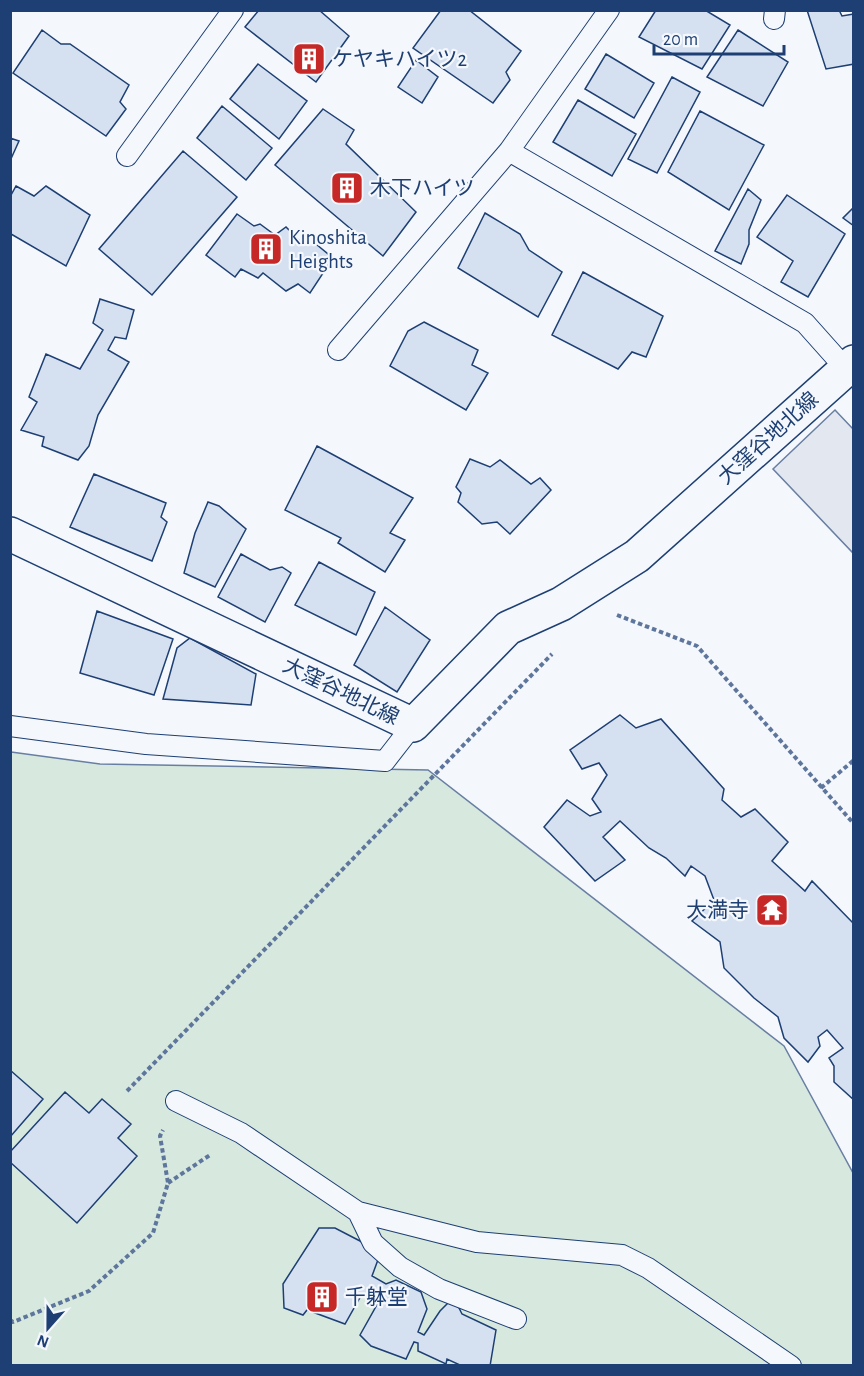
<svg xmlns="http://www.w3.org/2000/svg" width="864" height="1376" font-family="'Alegreya Sans','Noto Sans JP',sans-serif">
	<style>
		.green { fill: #d7e8df; stroke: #687fa3; stroke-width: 1.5 }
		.parking { fill: #e3e8f0; stroke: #687fa3; stroke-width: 1.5 }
		.building { fill: #d5e0f0; stroke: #1d3f73; stroke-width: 1.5 }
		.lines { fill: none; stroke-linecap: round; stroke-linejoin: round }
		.service-casing { stroke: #1d3f73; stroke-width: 22 }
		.minor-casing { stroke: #1d3f73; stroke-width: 36 }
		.path { stroke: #5e769c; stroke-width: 4; stroke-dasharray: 4.5 3; stroke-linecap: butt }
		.service { stroke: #f4f7fb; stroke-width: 20 }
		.minor { stroke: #f4f7fb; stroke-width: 33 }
		.labels { text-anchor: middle; stroke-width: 4.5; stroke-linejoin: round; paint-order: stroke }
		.poi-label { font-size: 21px; fill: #1d3f73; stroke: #f4f7fb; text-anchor: start }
		.street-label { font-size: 21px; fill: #1d3f73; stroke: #f4f7fb }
	</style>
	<rect width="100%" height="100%" fill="#f4f7fb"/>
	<path class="green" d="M 11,752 L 100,764 L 428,770 L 784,1046 L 853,1173 L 853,1365 L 11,1366 Z"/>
	<path class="parking" d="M 835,410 L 853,429 L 853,553 L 773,469 Z"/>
	<path class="building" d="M 259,10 L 319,10 L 349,36 L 316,82 L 245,27 Z
		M 441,10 L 469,10 L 521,51 L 506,72 L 510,80 L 493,103 L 413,48 Z
		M 656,10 L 705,10 L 730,25 L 702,69 L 639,37 Z
		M 807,10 L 839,10 L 842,16 L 854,14 L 854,64 L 826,69 Z
		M 42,30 L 61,44 L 70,44 L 129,85 L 120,102 L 126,109 L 106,136 L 13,73 Z
		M 738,30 L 788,62 L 763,106 L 707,77 Z
		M 606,54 L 654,83 L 634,118 L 585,89 Z
		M 416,60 L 438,77 L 422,103 L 398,87 Z
		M 258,64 L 307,101 L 279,139 L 230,99 Z
		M 672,77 L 700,92 L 657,173 L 628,159 Z
		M 578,100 L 636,134 L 612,176 L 553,142 Z
		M 222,106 L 272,148 L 246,180 L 197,138 Z
		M 323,109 L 354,130 L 346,144 L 416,212 L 383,256 L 275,165 Z
		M 700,111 L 764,145 L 729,210 L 668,172 Z
		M 10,138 L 19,141 L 10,161 Z
		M 183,151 L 237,197 L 152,295 L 99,249 Z
		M 16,186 L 34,196 L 46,186 L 90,215 L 66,266 L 11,234 L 10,197 Z
		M 748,189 L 761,200 L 749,230 L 749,244 L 741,264 L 715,251 Z
		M 787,195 L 845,234 L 808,297 L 781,282 L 793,261 L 757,237 Z
		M 854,207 L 854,226 L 843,218 Z
		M 485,213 L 520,234 L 529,250 L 562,272 L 538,317 L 458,268 Z
		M 237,214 L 254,226 L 260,224 L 275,235 L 286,227 L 302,243 L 311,240 L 333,258 L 310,293 L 298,284 L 286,291 L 263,273 L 258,278 L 241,269 L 235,277 L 206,255 Z
		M 583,272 L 663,316 L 646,357 L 632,352 L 618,369 L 552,335 Z
		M 100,299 L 134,310 L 126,339 L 115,337 L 108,350 L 129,362 L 98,415 L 89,446 L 78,460 L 42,446 L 44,437 L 21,430 L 37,402 L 29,397 L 46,354 L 80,369 L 103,330 L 93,323 Z
		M 424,322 L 478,350 L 472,365 L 488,373 L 466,410 L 390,366 L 408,331 Z
		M 317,446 L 413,498 L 390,533 L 405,540 L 385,572 L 338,543 L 341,538 L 285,510 Z
		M 470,459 L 490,467 L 500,460 L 531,484 L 540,478 L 551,490 L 510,534 L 497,522 L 482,524 L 458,502 L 461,493 L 456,487 Z
		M 94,474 L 166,503 L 161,517 L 167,522 L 152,561 L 70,527 Z
		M 208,502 L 219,506 L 246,529 L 215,587 L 184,573 L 195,533 Z
		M 241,554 L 270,570 L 282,567 L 291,573 L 265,622 L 218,597 Z
		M 319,562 L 375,592 L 356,635 L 295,605 Z
		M 385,607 L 430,640 L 397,692 L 354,665 Z
		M 97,611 L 173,639 L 154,695 L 80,673 Z
		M 190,638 L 256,674 L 251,705 L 163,699 L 177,648 Z
		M 620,715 L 636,728 L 661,719 L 724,789 L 722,800 L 741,817 L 755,809 L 788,842 L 772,861 L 805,891 L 812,881 L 854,924 L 854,1100 L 834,1082 L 834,1066 L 829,1058 L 843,1048 L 827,1030 L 818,1037 L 820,1046 L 808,1062 L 784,1038 L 778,1017 L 754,998 L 724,968 L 720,942 L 692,921 L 714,900 L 705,876 L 691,866 L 685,876 L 666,858 L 649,848 L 620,821 L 603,837 L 625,860 L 595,881 L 544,827 L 567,800 L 590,816 L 601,812 L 592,799 L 607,775 L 599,763 L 582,769 L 570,750 Z
		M 10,1070 L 43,1099 L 10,1137 Z
		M 65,1092 L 89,1113 L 102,1099 L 131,1124 L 118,1138 L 137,1156 L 77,1223 L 10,1162 L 10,1152 Z
		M 319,1228 L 335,1228 L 360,1241 L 379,1257 L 372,1276 L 386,1284 L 396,1280 L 421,1292 L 427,1309 L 418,1332 L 424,1335 L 440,1311 L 450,1301 L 459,1308 L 462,1314 L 496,1330 L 490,1366 L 462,1366 L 447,1359 L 446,1364 L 418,1351 L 418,1343 L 414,1342 L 406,1359 L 371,1346 L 360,1335 L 379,1301 L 362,1294 L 345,1324 L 307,1310 L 303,1315 L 284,1308 L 283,1284 Z"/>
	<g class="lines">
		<defs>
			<path id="service" d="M 774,19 L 775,10
				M 509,151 L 805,323 L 846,369
				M 127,156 L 233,10
				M 338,350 L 509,151 L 609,10
				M 10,726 L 146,744 L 385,761 L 413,725
				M 176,1101 L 241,1133 L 358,1212 L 477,1242 L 622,1255 L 648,1268 L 791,1366
				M 358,1212 L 373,1243 L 400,1267 L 439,1289 L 516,1319"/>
			<path id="minor" d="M 10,534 L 413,725 L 508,628 L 561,604 L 637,556 L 854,362"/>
		</defs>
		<use href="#service" class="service-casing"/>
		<use href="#minor" class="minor-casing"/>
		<path class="path" d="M 617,615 L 697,646 L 854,824
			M 821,788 L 854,760
			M 127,1091 L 552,654
			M 168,1183 L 210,1155
			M 10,1320 L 13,1322 L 89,1291 L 153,1233 L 168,1183 L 160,1136 L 163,1130"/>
		<use href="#service" class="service"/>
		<use href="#minor" class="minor"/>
	</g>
	<defs>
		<symbol id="building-square" viewBox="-11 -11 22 22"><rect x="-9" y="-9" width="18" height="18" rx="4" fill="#c62828" stroke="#f4f7fb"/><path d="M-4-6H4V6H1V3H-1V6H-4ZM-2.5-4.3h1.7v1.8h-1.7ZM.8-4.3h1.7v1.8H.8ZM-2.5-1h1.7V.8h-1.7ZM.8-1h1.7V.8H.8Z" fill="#fff"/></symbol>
		<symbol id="temple-square" viewBox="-11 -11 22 22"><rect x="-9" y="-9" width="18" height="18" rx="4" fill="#c62828" stroke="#f4f7fb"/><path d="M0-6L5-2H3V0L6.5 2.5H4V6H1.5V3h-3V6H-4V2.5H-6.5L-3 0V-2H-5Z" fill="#fff"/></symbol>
	</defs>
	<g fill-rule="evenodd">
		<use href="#building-square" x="290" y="40" width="38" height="38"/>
		<use href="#building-square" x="328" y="169" width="38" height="38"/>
		<use href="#building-square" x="247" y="230" width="38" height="38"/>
		<use href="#temple-square" x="753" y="891" width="38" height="38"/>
		<use href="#building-square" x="303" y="1278" width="38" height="38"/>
	</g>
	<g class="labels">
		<g class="poi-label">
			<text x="332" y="66">ケヤキハイツ2</text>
			<text x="370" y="195">木下ハイツ</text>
			<text x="289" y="244">Kinoshita<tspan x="289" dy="24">Heights</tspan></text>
			<text x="749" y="917" text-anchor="end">大満寺</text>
			<text x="345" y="1304">千躰堂</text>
		</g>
		<g class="street-label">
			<text transform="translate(768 438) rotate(-42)" y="7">大窪谷地北線</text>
			<text transform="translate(341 691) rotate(26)" y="7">大窪谷地北線</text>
		</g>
	</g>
	<rect width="864" height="1376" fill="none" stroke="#1d3f73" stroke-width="24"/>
	<g transform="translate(48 1328) rotate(201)" stroke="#f4f7fb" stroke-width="4.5" paint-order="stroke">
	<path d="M0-4.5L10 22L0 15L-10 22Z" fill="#1d3f73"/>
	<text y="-9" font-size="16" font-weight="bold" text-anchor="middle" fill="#1d3f73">N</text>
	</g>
	<path d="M654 45v9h130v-9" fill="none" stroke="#1d3f73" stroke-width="3"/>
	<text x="663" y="45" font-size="18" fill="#1d3f73" stroke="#f4f7fb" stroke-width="4.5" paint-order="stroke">20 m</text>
</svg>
